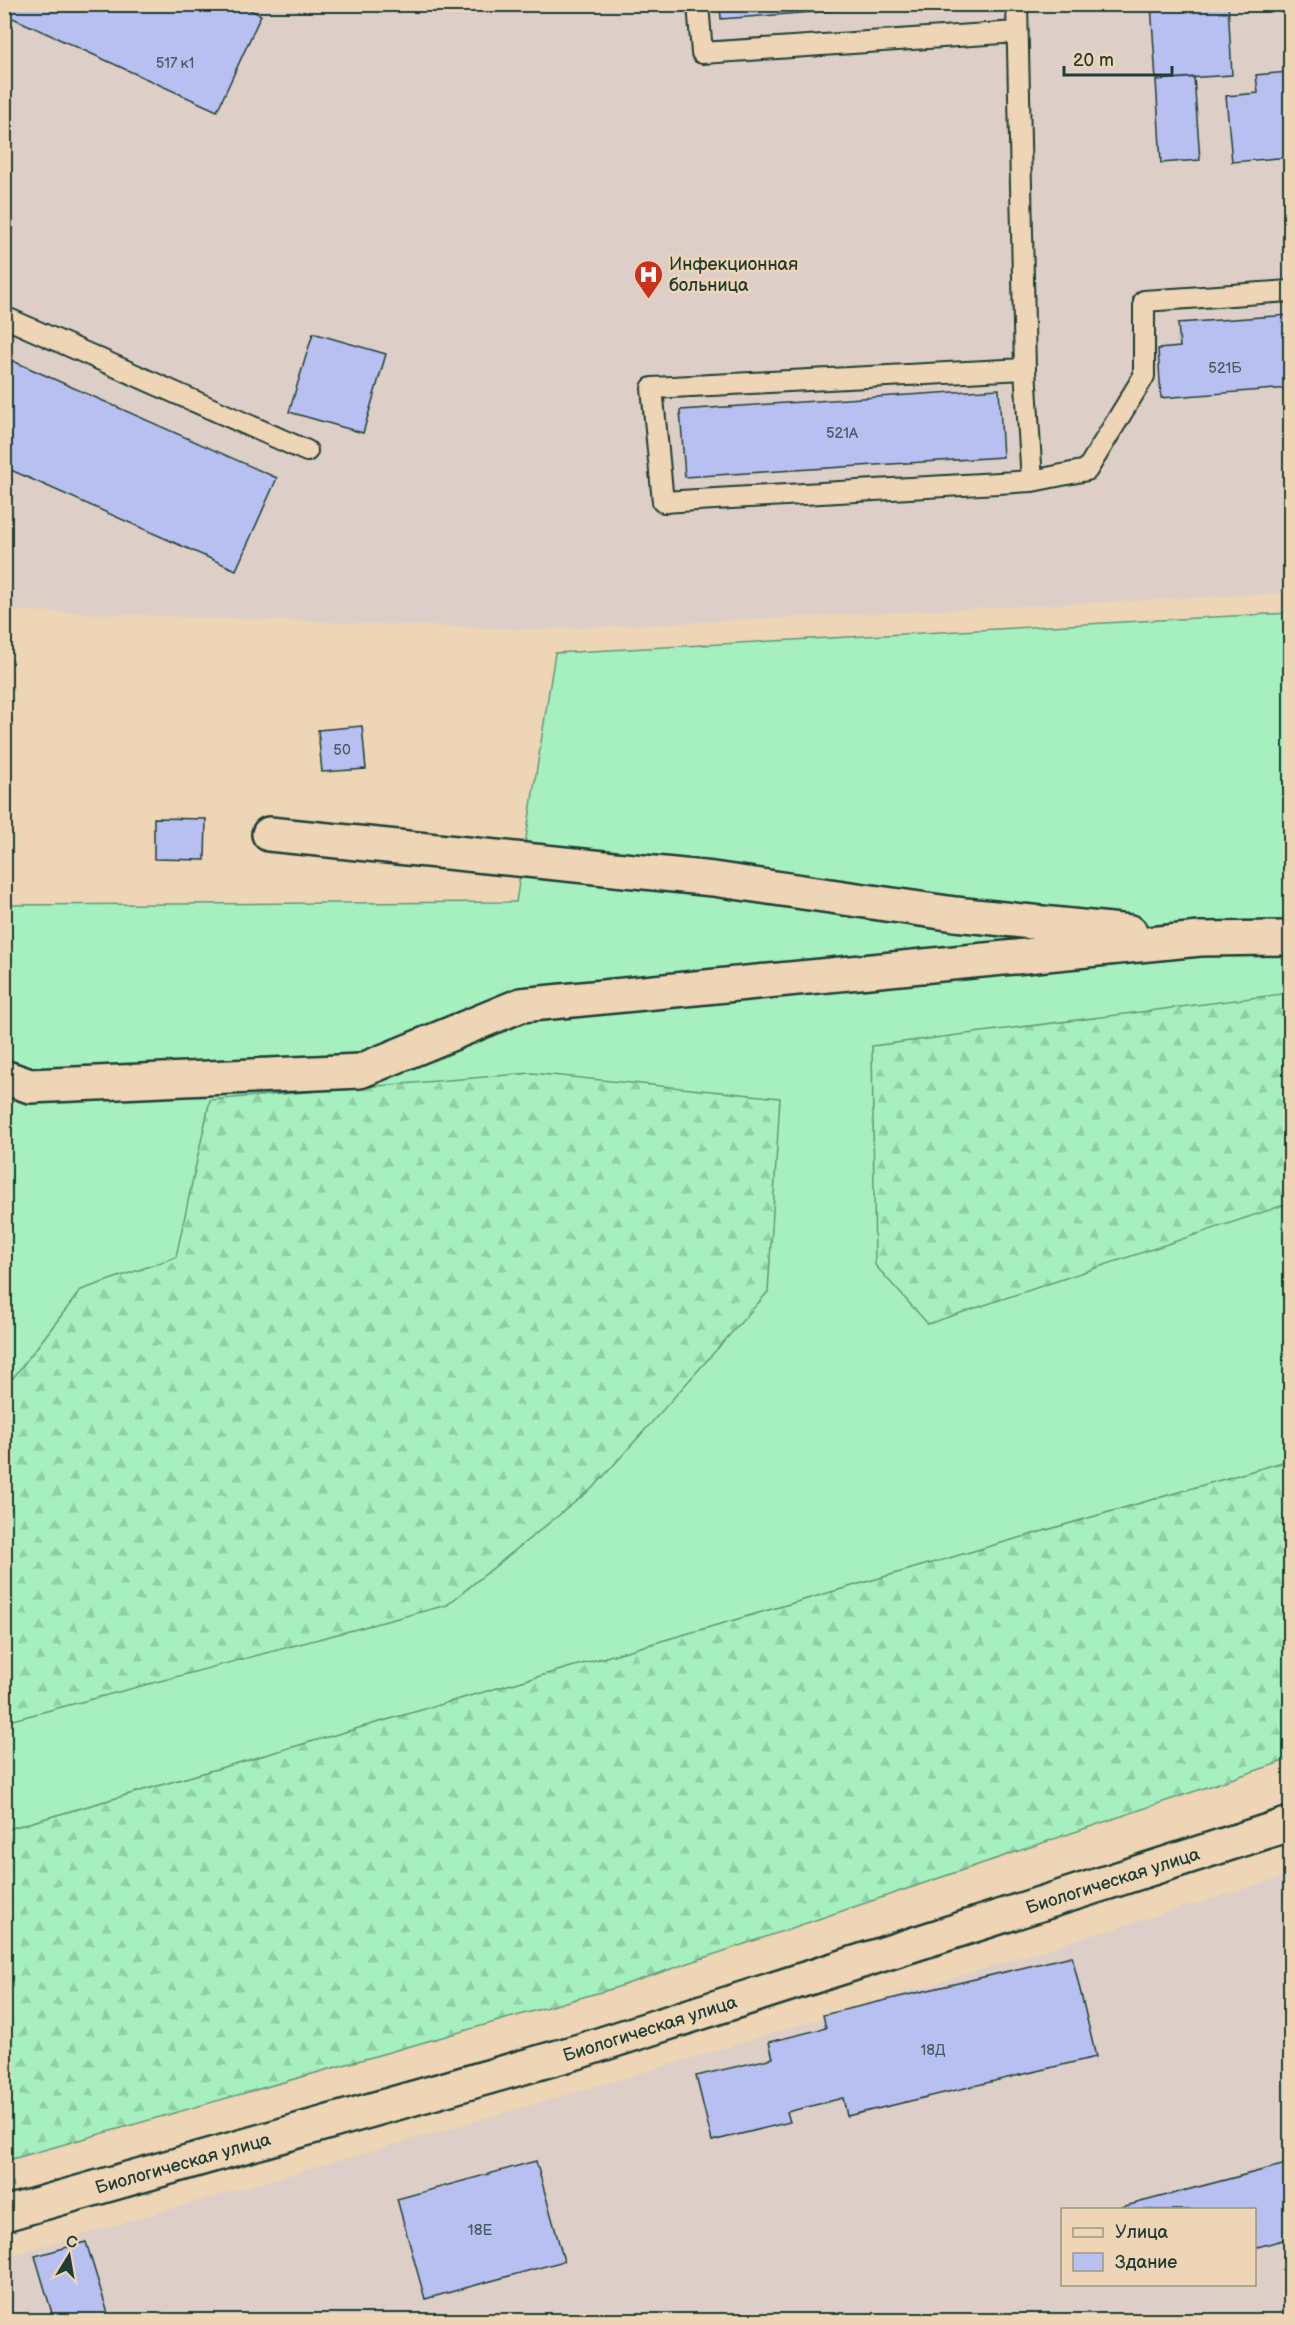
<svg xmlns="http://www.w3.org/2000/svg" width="1295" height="2325" font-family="'Balsamiq Sans',sans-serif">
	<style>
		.built { fill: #ddcfc7; fill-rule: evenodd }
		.grass { fill: #a6f0bf; stroke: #62967a; stroke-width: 1.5 }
		.forest { fill: url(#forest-firs); stroke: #62967a; stroke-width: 1.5 }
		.building { fill: #b8c0f1; stroke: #1f3d34; stroke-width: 1.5 }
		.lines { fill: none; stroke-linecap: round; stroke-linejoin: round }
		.lane-casing { stroke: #1f3d34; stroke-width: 24 }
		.street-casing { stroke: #1f3d34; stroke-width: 38 }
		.secondary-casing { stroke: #1f3d34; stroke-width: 38 }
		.lane { stroke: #edd5b5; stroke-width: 20 }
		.street { stroke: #edd5b5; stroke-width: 33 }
		.secondary { stroke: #edd5b5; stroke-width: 33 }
		.labels { text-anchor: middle; stroke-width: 5; stroke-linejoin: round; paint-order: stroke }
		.number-label { font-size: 15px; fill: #455e63 }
		.poi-label { font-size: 18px; fill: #1f3d34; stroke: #edd5b5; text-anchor: start }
		.street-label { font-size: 18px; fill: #1f3d34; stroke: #edd5b5 }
	</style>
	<defs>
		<pattern id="forest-firs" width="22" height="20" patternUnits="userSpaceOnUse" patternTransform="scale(1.5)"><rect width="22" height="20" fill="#a6f0bf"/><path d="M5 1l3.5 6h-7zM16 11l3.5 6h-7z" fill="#8ecfa5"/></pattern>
	</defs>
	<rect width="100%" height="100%" fill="#edd5b5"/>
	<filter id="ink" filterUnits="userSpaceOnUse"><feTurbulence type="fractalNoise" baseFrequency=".0167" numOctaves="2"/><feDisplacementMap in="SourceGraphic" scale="12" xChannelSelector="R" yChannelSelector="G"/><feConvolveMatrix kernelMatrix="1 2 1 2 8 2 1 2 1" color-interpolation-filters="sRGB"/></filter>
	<g filter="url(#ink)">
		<path class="built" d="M 5,5 L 1290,5 L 1290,593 L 537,630 L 5,610 Z
			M 1290,1875 L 1290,2320 L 5,2320 L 5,2257 L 645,2072 ZM 1062,2210 L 1254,2210 L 1254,2284 L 1062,2284 Z"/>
		<path class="grass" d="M 1290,613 L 1290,1460 L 5,1830 L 5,905 L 516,902 L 555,653 Z"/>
		<path class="forest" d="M 1290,993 L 1290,1203 L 928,1324 L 875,1265 L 872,1046 Z
			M 531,1073 L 780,1098 L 768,1292 L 595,1486 L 447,1605 L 5,1722 L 5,1375 L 13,1378 L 81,1290 L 176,1257 L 210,1100 Z
			M 1290,1460 L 1290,1759 L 615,1988 L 5,2161 L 5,1830 Z"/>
		<path class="building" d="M 4,4 L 237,4 L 261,15 L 217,111 L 4,14 Z
			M 720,4 L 919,4 L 721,19 Z
			M 1151,4 L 1228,4 L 1232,75 L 1156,80 Z
			M 1288,72 L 1290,157 L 1232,162 L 1226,96 L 1258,93 L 1256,75 Z
			M 1194,77 L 1200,160 L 1161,163 L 1156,80 Z
			M 1290,315 L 1290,388 L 1161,398 L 1158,349 L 1180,347 L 1178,323 Z
			M 313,333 L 386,354 L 363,433 L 289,412 Z
			M 4,357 L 277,478 L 236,570 L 4,467 Z
			M 999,389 L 1003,457 L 685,477 L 680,410 Z
			M 362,726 L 366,769 L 322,772 L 318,730 Z
			M 154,818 L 206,819 L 205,860 L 154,859 Z
			M 1072,1956 L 1096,2057 L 847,2116 L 843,2098 L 787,2112 L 790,2122 L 712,2141 L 696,2076 L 773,2058 L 769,2042 L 826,2028 L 823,2015 Z
			M 536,2161 L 564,2261 L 425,2299 L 397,2199 Z
			M 1290,2163 L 1290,2238 L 1254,2248 L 1254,2210 L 1110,2210 Z
			M 86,2242 L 110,2320 L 54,2320 L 35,2256 Z
			M 289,2314 L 291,2320 L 261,2320 Z"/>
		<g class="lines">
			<defs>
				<path id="lane" d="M 698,4 L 702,53 L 1017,32
					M 1017,4 L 1025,369 L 652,388 L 663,502 L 1032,481 L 1025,369
					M 4,317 L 307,451
					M 1032,481 L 1087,470 L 1144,376 L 1144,301 L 1290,291"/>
				<path id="street" d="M 269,834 L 713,879 L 955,914 L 1130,932
					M 4,1077 L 30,1086 L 360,1071 L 521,1005 L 1200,939 L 1290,938"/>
				<g id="secondary">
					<path id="s1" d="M 4,2214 L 580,2051 L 1290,1824"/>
				</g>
			</defs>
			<use href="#lane" class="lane-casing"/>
			<use href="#street" class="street-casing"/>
			<use href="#secondary" class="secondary-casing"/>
			<use href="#lane" class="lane"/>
			<use href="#street" class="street"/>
			<use href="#secondary" class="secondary"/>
		</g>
	</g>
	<defs>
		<symbol id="hospital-pin" viewBox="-11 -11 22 30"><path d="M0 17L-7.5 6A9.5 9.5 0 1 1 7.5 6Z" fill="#c8321e" stroke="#edd5b5"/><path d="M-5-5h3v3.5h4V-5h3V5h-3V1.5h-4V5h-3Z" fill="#fff"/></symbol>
	</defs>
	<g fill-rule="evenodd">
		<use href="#hospital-pin" x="632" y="258" width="33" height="45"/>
	</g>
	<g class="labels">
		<g class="number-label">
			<text x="175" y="68">517 к1</text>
			<text x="1225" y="373">521Б</text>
			<text x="842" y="438">521А</text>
			<text x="342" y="755">50</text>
			<text x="933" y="2055">18Д</text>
			<text x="480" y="2235">18Е</text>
		</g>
		<g class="poi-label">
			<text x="669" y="270">Инфекционная<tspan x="669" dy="21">больница</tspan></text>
		</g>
		<g class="street-label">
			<text dy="6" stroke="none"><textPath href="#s1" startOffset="1158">Биологическая улица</textPath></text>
			<text dy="6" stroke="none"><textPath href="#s1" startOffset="672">Биологическая улица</textPath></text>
			<text dy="6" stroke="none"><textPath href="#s1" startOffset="186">Биологическая улица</textPath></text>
		</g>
	</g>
	<rect width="1295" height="2325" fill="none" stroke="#edd5b5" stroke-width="24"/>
	<rect x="12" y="12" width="1271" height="2301" fill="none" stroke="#1f3d34" stroke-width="2" filter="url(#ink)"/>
	<rect x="1061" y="2208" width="195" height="78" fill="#edd5b5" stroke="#9b9881" stroke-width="1.5"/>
	<rect x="1073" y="2228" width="30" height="9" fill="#edd5b5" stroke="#9b9881" stroke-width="1.5"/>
	<text x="1115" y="2238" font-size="18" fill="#1f3d34">Улица</text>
	<rect x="1073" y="2253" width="30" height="18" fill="#b8c0f1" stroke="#9b9881" stroke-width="1.5"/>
	<text x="1115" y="2268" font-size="18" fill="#1f3d34">Здание</text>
	<g transform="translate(69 2256) rotate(11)" stroke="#edd5b5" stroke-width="4.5" paint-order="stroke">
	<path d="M0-4.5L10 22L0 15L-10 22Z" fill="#1f3d34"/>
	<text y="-9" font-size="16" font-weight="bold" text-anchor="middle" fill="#1f3d34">С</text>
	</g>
	<path d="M1064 66v9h108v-9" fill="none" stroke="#1f3d34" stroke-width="3"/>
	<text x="1073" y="66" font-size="18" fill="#1f3d34" stroke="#edd5b5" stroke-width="4.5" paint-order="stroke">20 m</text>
</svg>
